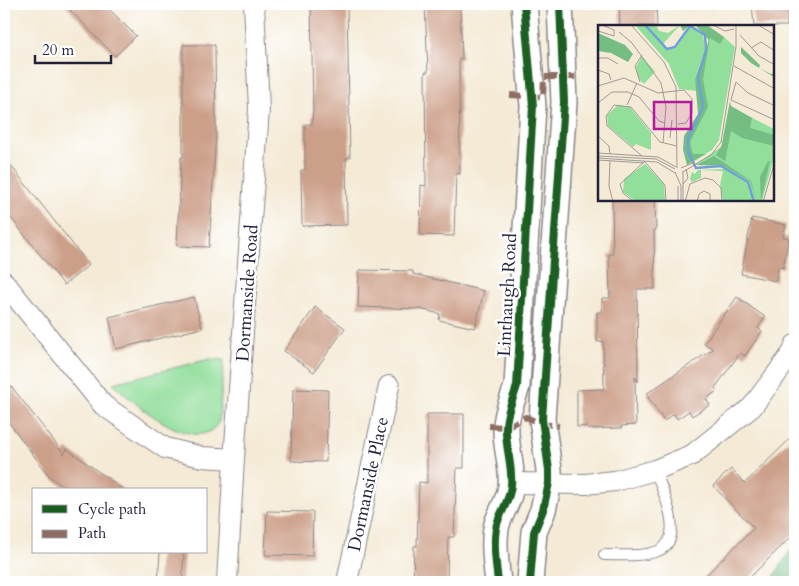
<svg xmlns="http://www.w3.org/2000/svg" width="799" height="586" font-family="Cardo,serif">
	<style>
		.green { fill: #92de9b; stroke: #5a806b }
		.forest { fill: #75bd83; stroke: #4c705f }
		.building { fill: #cc9f88 }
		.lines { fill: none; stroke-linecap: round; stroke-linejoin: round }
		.service-casing { stroke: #8b8688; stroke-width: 12 }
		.minor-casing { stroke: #8b8688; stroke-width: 22 }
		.tertiary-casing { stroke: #8b8688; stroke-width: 28 }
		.service { stroke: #fff; stroke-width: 10 }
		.minor { stroke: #fff; stroke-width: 20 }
		.tertiary { stroke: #fff; stroke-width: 25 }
		.quiet { stroke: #8d6e63; stroke-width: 6; stroke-dasharray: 12 6; stroke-linecap: butt }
		.cycleway-casing { stroke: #fff; stroke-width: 11 }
		.cycleway { stroke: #1b5e20; stroke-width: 8 }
		.labels { text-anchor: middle; stroke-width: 5; stroke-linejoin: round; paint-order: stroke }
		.street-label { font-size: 18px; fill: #22223b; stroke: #fff }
		.inset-river { fill: none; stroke: #6fa0d9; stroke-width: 2.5 }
		.inset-road { fill: none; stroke: #a09a97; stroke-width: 1 }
		.view { fill: #b5179e; fill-opacity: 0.15; stroke: #b5179e; stroke-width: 2.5 }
		.inset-edge { fill: none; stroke: #22223b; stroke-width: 2.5 }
	</style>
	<rect width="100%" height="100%" fill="#fff"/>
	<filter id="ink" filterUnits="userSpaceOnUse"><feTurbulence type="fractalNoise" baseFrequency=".02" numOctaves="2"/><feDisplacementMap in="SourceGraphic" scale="10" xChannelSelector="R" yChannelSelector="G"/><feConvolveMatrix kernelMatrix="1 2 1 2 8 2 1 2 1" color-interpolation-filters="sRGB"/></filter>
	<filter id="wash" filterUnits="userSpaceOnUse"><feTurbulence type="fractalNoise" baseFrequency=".0096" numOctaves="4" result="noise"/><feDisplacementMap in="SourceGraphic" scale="20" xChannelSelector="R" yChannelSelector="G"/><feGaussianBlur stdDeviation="1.12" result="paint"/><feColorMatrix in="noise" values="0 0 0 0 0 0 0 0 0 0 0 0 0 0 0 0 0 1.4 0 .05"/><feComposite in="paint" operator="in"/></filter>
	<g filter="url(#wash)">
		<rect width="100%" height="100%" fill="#f4ead5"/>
		<path class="green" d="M 210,359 L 224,360 L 219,421 C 200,460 131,402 113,383 Z"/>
		<path class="forest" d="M 795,543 L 795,582 L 770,582 Z"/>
		<g id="blocks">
			<path class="building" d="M 64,4 L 104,4 L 136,36 L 115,56 Z
				M 311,4 L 347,4 L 350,158 L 346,158 L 347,225 L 302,226 L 301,170 L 305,170 L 305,124 L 312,124 L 313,110 Z
				M 425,4 L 460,4 L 462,59 L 459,59 L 460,174 L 456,173 L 454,236 L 420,235 L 421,185 L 426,186 L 425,72 L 428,72 Z
				M 619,4 L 656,4 L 657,26 L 620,26 Z
				M 752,4 L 787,4 L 787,26 L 754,26 Z
				M 183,45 L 215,45 L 216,133 L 209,247 L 177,246 L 181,157 L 183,158 Z
				M 4,157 L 89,265 L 64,285 L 4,209 Z
				M 612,200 L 655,200 L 656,230 L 654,230 L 655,289 L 637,289 L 638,382 L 635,377 L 636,425 L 621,426 L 622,428 L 587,429 L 587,426 L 577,427 L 577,390 L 604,389 L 603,341 L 597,342 L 597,312 L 602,312 L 602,298 L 610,298 L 609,254 L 613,254 Z
				M 752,218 L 786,225 L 783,237 L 789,238 L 783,268 L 778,267 L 776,281 L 741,274 Z
				M 359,270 L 413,271 L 413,274 L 484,291 L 475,328 L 439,320 L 440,314 L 420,309 L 358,307 Z
				M 194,297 L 202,328 L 116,349 L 109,317 Z
				M 737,297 L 765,317 L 758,328 L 762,331 L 745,356 L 740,353 L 715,388 L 717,391 L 706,399 L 710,405 L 692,416 L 689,411 L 677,419 L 674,414 L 664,421 L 646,394 L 713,349 L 704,343 Z
				M 315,307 L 345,328 L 314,372 L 284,351 Z
				M 4,377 L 64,454 L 67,449 L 124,490 L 68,490 L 50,477 L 4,416 Z
				M 293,389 L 328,390 L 326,462 L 291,461 Z
				M 427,414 L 464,414 L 464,468 L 457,468 L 454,537 L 448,537 L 447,582 L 413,582 L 414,546 L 417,546 L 419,482 L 427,483 Z
				M 795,434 L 795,533 L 745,582 L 699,582 L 754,528 L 713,486 L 731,469 L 745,483 Z
				M 267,511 L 313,512 L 312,556 L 265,555 Z
				M 160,552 L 184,552 L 182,582 L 158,582 Z"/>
		</g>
	</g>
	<g filter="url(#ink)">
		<use href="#blocks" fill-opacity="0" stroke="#8b8688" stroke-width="1"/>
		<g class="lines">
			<defs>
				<path id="service" d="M 604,555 C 621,555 642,557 658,551 C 687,539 662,490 655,470"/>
				<path id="minor" d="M 4,282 L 103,405 L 165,448 L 202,457 L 234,459
					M 512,483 L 585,484 L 615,481 L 655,470 L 692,455 L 752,407 L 793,352 L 795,345
					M 227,582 L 234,459 L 259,109 L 254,4
					M 347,582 L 389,386"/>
				<path id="tertiary" d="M 498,582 C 496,565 492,537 498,521 C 503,508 510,499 511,485 C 513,465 505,447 506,427 C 506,412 513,400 517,386 L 533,106 L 524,4
					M 530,582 L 534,532 L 543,510 L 549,483 L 549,470 L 542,419 L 564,102 L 560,4"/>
			</defs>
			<use href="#service" class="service-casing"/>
			<use href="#minor" class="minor-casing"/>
			<use href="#tertiary" class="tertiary-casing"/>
			<use href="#service" class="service"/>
			<use href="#minor" class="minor"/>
			<use href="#tertiary" class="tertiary"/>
			<path class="quiet" d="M 510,95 L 543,97 L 544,77 L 577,77
				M 489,426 L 506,427 L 526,417 L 542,424 L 559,426"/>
			<defs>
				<path id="cycleway" d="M 498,582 C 496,565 492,537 498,521 C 503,508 510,499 511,485 C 513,465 505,447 506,427 C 506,412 513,400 517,386 L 533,106 L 524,4
					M 530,582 L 534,532 L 543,510 L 549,483 L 549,470 L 542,419 L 564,102 L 560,4"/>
			</defs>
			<use href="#cycleway" class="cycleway-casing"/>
			<use href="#cycleway" class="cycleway"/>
		</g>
	</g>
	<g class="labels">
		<g class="street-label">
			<text transform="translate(247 293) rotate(-86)" y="6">Dormanside Road</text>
			<text transform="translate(507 295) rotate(-87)" y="6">Linthaugh Road</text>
			<text transform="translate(368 484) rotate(-78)" y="6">Dormanside Place</text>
		</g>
	</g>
	<g transform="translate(598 25)">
		<rect width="176" height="176" fill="#f4ead5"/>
		<path d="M 37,0 L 58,0 L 61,6 L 70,8 L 82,0 L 65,19 L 48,3 L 69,25 L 78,23 L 92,2 L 105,9 L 107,25 L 97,54 L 99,66 L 81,64 L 71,39 ZM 109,10 L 126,12 L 137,22 L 121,115 L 114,125 L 94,137 L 91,114 L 106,86 L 102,59 L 111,18 ZM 44,31 L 57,47 L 46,59 L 40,53 L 38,42 ZM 20,80 L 32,82 L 53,108 L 53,125 L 38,119 L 35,122 L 10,101 L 9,90 ZM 131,81 L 176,104 L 176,133 L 164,176 L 125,176 L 122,160 L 125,146 L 103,145 L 103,153 L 94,157 L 92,154 L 94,147 L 97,149 L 100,145 L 126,144 L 121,139 L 97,140 L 123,122 ZM 47,139 L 66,159 L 67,176 L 38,177 L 25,167 L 26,154 Z" fill="#92de9b"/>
		<path d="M 82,0 L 109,0 L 126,12 L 122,19 L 112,13 L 105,54 L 110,82 L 92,117 L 95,129 L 108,129 L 89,140 L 85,125 L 86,111 L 100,89 L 97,54 L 111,15 L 98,1 L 92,0 L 85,6 ZM 0,8 L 27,20 L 35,29 L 30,37 L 13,28 L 0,26 ZM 143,22 L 162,40 L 161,43 L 173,49 L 176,48 L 176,52 L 153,38 L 143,28 ZM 132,76 L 133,81 L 154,93 L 152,103 L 176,110 L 176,121 L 144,113 L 133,106 L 127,136 L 118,130 L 124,120 ZM 116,131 L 153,156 L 159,176 L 152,156 L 126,141 L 99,140 ZM 170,136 L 172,136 L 163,176 L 162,152 Z" fill="#75bd83"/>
		<path class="inset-river" d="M 47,0 L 69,24 L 77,22 L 92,1 L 107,10 L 108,25 L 100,52 L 105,82 L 90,113 L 90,127 L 98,143 L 123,141 L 150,157 L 156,177"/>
		<path class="inset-road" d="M 33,0 L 66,37 L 78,62 L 79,143M 115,0 L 127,6 L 136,4M 160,0 L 177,10M 0,6 L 16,11 L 16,5 L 4,0M 21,7 L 34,18 L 63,58 L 68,82 L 65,118M 142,10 L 161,31 L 177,40M 153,23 L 163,17 L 177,26M 0,33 L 10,33 L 20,39M 136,41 L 177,64M 0,45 L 11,49 L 13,55M 42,57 L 37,41 L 44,30M 138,57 L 133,75 L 177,95M 138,57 L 150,68 L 177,81M 0,61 L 26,53 L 60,68 L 86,65 L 94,74 L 94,88 L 88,98 L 80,99M 0,78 L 14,67 L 30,67 L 41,72 L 61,96 L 67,98M 29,80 L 39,58M 0,111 L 11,121 L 12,129M 72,113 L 74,95M 0,128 L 60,132 L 78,142M 0,131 L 58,134 L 77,144M 44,131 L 9,101 L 8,91 L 16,80 L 33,82 L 62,117 L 79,121M 0,133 L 59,137 L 77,148M 0,135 L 46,138M 12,136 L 11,161 L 15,177M 47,137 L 67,160 L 68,177M 83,143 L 97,137M 77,147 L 83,161 L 83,177M 85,147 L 114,129 L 123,117 L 138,22 L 138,0M 85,159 L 90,153 L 88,144M 80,161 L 80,177M 36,177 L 25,168 L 22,159 L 47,136M 85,177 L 85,146M 87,177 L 92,159 L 107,153 L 115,155 L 123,163 L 124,177M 99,177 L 101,169 L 106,166 L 112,169 L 112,177M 165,177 L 177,136"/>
		<path class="view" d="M 56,77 L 93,77 L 93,104 L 56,104 Z"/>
		<rect width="176" height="176" class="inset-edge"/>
	</g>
	<rect width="799" height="586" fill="none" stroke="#fff" stroke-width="20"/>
	<rect x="32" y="488" width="175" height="65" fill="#ffffff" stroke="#a7a7b1"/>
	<rect x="42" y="505" width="25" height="8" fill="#1b5e20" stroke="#a7a7b1"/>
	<text x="78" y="514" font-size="15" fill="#22223b">Cycle path</text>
	<rect x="42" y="530" width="25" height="8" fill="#8d6e63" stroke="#a7a7b1"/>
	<text x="78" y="538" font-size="15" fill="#22223b">Path</text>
	<path d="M35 55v8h76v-8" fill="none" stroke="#22223b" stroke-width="2.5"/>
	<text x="42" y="55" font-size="15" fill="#22223b" stroke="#ffffff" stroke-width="4" paint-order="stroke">20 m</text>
</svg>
